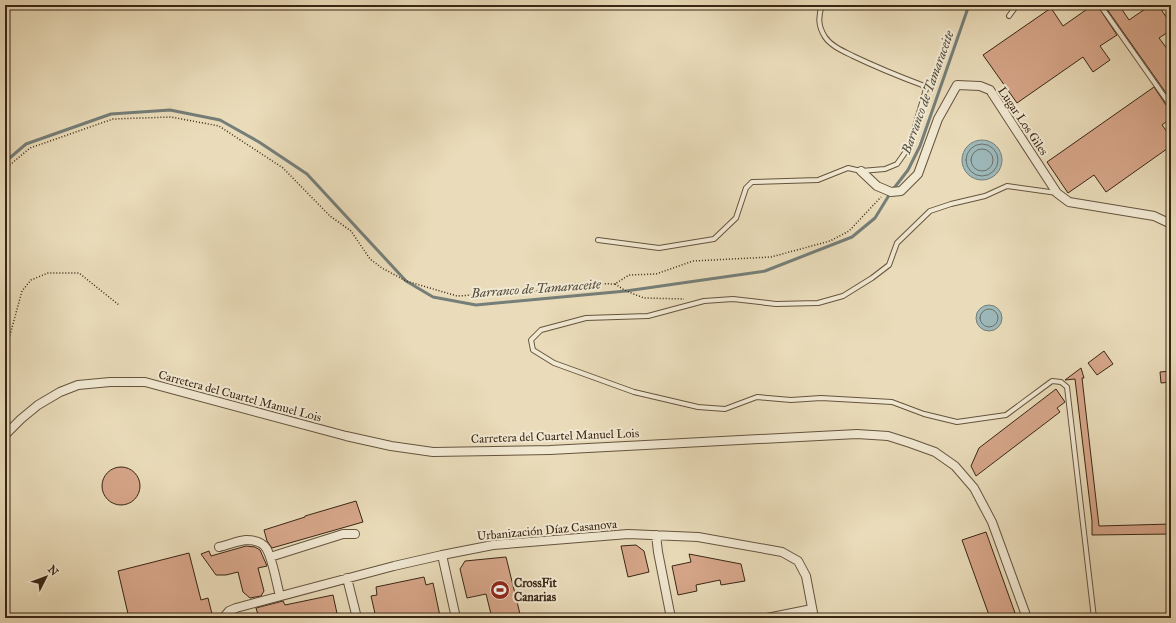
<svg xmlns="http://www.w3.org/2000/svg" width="1176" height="623" font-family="'IM FELL Great Primer',serif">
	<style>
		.water { fill: #9db9bb; stroke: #757e78 }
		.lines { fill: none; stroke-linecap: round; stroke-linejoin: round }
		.shore { stroke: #6b7068; stroke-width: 1 }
		.stream { stroke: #757e78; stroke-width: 3 }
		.building { fill: #d7a68a; stroke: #392614 }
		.lane-casing { stroke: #65543e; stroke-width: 6 }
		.street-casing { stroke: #65543e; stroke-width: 10 }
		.path { stroke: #392614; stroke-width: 1.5; stroke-dasharray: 1 2; stroke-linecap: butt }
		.lane { stroke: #f1e8d2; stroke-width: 4 }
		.street { stroke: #f1e8d2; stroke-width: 8 }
		.labels { text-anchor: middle; stroke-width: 4; stroke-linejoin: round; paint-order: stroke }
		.street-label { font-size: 12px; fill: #392614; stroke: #f1e8d2 }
		.poi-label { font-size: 12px; font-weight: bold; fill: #392614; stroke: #f1e8d2; text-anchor: start }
		.water-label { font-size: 13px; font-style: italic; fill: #524b3e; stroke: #f1e8d2 }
	</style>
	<rect width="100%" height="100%" fill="#eadcba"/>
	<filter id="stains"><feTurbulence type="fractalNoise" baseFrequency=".005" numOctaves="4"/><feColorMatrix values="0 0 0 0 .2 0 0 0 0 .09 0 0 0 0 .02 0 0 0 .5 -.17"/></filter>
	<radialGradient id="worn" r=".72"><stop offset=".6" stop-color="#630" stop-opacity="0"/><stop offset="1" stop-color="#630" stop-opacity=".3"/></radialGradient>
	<path class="water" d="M962 160a20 20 0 1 1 40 0a20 20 0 1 1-40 0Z
		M976 318a13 13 0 1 1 26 0a13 13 0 1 1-26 0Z"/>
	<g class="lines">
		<path class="shore" d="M966 160a16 16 0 1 1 32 0a16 16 0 1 1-32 0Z
			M971 160a11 11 0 1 1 22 0a11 11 0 1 1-22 0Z
			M980 318a9 9 0 1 1 18 0a9 9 0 1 1-18 0Z"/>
		<path class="stream" d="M 5,162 L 26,144 L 111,114 L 170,110 L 220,120 L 259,142 L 307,174 L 406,281 L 433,297 L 476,305 L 626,291 L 765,271 L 852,237 L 875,218 L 891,192 L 908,170 L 920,146 L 969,5"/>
	</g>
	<path class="building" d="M 1093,5 L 1097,5 L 1117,35 L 1100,46 L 1110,60 L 1093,72 L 1083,57 L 1017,103 L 983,55 L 1051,8 L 1063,26 Z
		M 1104,5 L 1119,5 L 1129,20 L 1151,5 L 1158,5 L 1171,24 L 1171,30 L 1159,38 L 1171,54 L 1171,100 Z
		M 1154,87 L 1168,108 L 1171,109 L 1171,118 L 1162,125 L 1171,137 L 1171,146 L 1106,192 L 1094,175 L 1068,193 L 1047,162 Z
		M 1104,351 L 1113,364 L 1097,375 L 1088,363 Z
		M 1081,368 L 1084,378 L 1082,378 L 1099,526 L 1171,524 L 1171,534 L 1092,535 L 1092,521 L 1075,379 L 1065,380 Z
		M 1171,371 L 1171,382 L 1161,383 L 1160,372 Z
		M 1056,389 L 1065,402 L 1057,408 L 1060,412 L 976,476 L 971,466 L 979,448 Z
		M102 486a19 19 0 1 1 38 0a19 19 0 1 1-38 0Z
		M 356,501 L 363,522 L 272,548 L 267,541 L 264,530 L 305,517 L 305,516 Z
		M 986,532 L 1015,613 L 1001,618 L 990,618 L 962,540 Z
		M 636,545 L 644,551 L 649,572 L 628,577 L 621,546 Z
		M 246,546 L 255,547 L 260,550 L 267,566 L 258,568 L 264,591 L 261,596 L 250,598 L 243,592 L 238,572 L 226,575 L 216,575 L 201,554 L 209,551 L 211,556 Z
		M 189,553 L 201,600 L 208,598 L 213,618 L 129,618 L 118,571 Z
		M 689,554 L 741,564 L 745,581 L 721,585 L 720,580 L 696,585 L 697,591 L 678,595 L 672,566 L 691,562 Z
		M 506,557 L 520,614 L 504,618 L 492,618 L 486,594 L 467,598 L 460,569 L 465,561 Z
		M 424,577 L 426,585 L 433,583 L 440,616 L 431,618 L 376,618 L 371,596 L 377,595 L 376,587 Z
		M 333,595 L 338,618 L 259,618 L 256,608 L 283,601 L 285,605 Z"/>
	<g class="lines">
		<defs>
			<path id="lane" d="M 1100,5 L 1171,106
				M 1009,16 L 1017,5
				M 1057,193 L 1007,186 L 985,196 L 951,204 L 930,211 L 897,243 L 889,265 L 872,278 L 843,296 L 818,303 L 776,304 L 733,299 L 704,301 L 648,316 L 586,318 L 541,330 L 531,340 L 533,350 L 554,363 L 634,392 L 698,407 L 725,409 L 757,397 L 791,400 L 821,398 L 892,402 L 924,414 L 957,422 L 1006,415 L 1052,381 L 1061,382 L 1067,387 L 1094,618
				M 598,240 L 659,248 L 714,239 L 736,218 L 746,188 L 752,182 L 818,180 L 848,168 L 861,171 L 885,169 L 897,164 L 909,147 L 926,89 L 922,85 C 898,76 876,67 853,56 C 843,51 831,46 825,37 C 818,26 818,17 822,5
				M 5,616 L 6,618"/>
			<path id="street" d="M 861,171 L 877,186 L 891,192 L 901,191 L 918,174 L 938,119 L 957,85 L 980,86 L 990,90 L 1057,193 L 1069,202 L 1154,216 L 1171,224
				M 5,435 L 21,419 L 38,405 L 60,392 L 78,385 L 110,382 L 145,382 L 346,436 L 391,446 L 433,452 L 550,450 L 857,434 L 888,436 L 910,443 L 935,452 L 955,466 L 974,488 L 992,522 L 1027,618
				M 656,535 L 658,552 L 671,618
				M 219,547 C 228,545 237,541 246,540 C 253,540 262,542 266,548 C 272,556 277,585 280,596
				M 442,555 L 456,618
				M 270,557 L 343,534 L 355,534
				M 347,578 L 357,618
				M 223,618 L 229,611 L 236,608 L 394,566 L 442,555 L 493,545 L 628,534 L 698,537 L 782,552 L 798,561 L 806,576 L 814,618
				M 767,618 L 812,609"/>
		</defs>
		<use href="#lane" class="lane-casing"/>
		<use href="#street" class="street-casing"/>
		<path class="path" d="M 5,169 L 30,148 L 113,119 L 171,117 L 219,126 L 283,168 L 330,216 L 351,231 L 370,259 L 382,268 L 406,281 L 457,296 L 537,291 L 579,283 L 615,284 L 629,275 L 656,274 L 693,261 L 771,257 L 830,241 L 849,231 L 881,197
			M 615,284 L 626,291 L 644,298 L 684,299
			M 5,343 L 10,335 L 22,291 L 31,280 L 48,273 L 79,273 L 119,305"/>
		<use href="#lane" class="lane"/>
		<use href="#street" class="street"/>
	</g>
	<defs>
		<symbol id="stadium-disc" viewBox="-11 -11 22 22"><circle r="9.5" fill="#8f2418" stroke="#f1e8d2"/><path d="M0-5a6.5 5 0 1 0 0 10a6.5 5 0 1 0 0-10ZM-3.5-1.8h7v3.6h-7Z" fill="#fff"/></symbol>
	</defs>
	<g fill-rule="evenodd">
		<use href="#stadium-disc" x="489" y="579" width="22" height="22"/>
	</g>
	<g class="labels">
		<g class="street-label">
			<text transform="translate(1023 121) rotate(56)" y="4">Lugar Los Giles</text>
			<text transform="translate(240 396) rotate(15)" y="4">Carretera del Cuartel Manuel Lois</text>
			<text transform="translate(555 436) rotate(-2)" y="4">Carretera del Cuartel Manuel Lois</text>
			<text transform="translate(547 530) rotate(-5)" y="4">Urbanización Díaz Casanova</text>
		</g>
		<g class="poi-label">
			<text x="514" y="587">CrossFit<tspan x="514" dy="14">Canarias</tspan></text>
		</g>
		<g class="water-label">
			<text transform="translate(927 92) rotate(-70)" y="5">Barranco de Tamaraceite</text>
			<text transform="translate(536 288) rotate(-4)" y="5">Barranco de Tamaraceite</text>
		</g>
	</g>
	<rect width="1176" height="623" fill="none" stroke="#eadcba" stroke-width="20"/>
	<rect x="6" y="6" width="1164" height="611" fill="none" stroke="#392614" stroke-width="2"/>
	<rect x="10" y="10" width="1156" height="603" fill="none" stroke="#392614"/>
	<g transform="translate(46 577) rotate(48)" stroke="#f1e8d2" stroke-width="3" paint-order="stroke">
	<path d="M0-3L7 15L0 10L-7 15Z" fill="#392614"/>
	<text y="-6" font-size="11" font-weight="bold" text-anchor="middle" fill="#392614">N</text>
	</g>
	<rect width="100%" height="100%" filter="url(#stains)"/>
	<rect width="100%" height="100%" fill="url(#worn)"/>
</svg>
